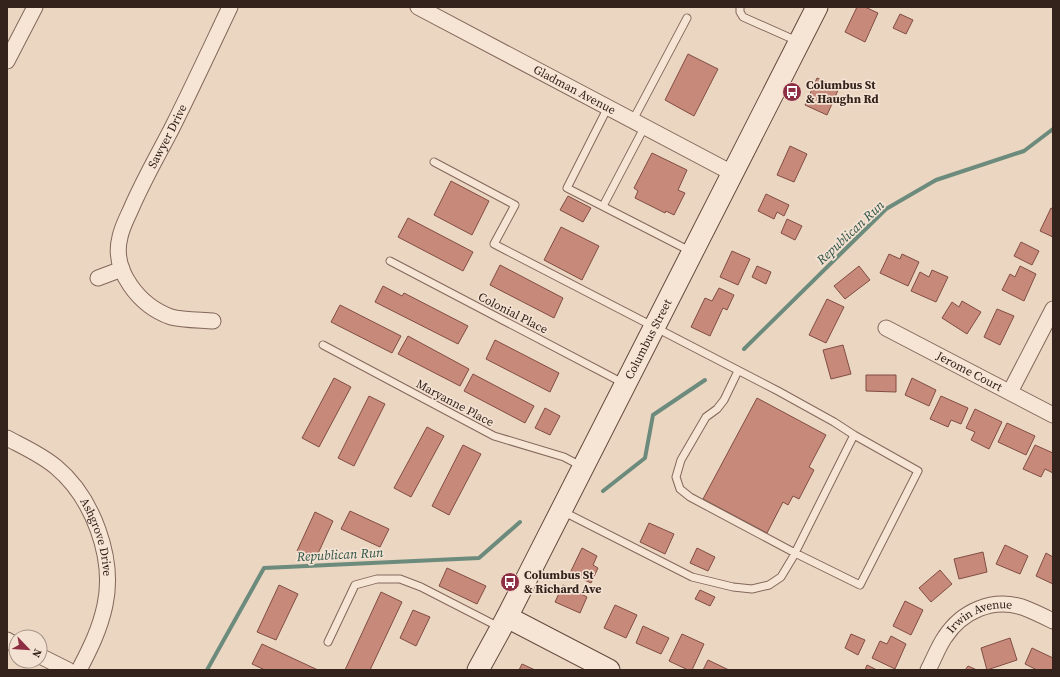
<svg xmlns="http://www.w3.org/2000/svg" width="1060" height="677" font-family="'Source Serif 4',serif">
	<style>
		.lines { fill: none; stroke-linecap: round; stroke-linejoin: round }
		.stream { stroke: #6c8b7c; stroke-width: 4 }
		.building { fill: #c7897a; stroke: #814d42 }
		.lane-casing { stroke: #83675a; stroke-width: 9 }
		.street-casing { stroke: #83675a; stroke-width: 17 }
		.secondary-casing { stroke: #65493d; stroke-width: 23 }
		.lane { stroke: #f6e5d4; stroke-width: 7 }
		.street { stroke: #f6e5d4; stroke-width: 15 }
		.secondary { stroke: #f6e5d4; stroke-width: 21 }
		.labels { text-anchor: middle; stroke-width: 3.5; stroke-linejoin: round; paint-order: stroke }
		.poi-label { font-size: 12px; font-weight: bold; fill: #34231d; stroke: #f3e1d1; text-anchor: start }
		.street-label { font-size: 12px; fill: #34231d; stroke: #f3e1d1 }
		.water-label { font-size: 13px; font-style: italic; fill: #2e5348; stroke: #f3e1d1 }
	</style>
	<rect width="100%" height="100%" fill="#ebd6c2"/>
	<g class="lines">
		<path class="stream" d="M 744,349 L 886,209 L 936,180 L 1024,151 L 1053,129
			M 603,491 L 645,458 L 653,415 L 705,380
			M 207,670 L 264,568 L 479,558 L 520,522"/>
	</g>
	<path class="building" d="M 857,7 L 865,7 L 878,13 L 865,42 L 845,32 Z
		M 900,14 L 913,20 L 906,34 L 893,28 Z
		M 688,54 L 718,69 L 694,116 L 665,100 Z
		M 817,78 L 839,88 L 827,115 L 805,105 Z
		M 790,146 L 807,154 L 794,182 L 777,175 Z
		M 652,153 L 687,170 L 678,190 L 685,193 L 674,215 L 666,211 L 665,213 L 635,198 L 638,191 L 634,188 Z
		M 451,181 L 489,201 L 472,235 L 434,215 Z
		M 766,194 L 789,205 L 784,216 L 777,212 L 774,219 L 758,211 Z
		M 568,196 L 591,208 L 583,222 L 560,210 Z
		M 1051,208 L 1053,209 L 1053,237 L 1040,231 Z
		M 408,218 L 473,252 L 463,271 L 398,237 Z
		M 787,219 L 802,226 L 795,240 L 781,233 Z
		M 561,227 L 599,246 L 582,280 L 544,260 Z
		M 1021,242 L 1039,251 L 1032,265 L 1014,256 Z
		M 732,251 L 750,259 L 738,285 L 720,277 Z
		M 889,254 L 900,259 L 902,254 L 919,262 L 908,286 L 880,273 Z
		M 500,265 L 563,298 L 554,318 L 490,285 Z
		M 757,266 L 771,272 L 766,284 L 752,277 Z
		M 859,266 L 870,280 L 845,299 L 834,286 Z
		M 1020,266 L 1036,274 L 1024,301 L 1002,290 L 1010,274 L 1015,277 Z
		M 932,270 L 948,277 L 936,302 L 911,291 L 920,272 L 929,277 Z
		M 383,286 L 402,296 L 404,293 L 468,326 L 458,344 L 375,302 Z
		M 719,288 L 734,295 L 727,310 L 723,308 L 710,336 L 691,327 L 705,298 L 712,301 Z
		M 827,299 L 844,307 L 826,343 L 809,335 Z
		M 962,301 L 981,312 L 967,334 L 942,318 L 952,302 L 959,307 Z
		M 340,305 L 401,336 L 392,353 L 331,322 Z
		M 997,309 L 1014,316 L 1000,345 L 984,337 Z
		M 408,336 L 469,369 L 460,386 L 398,354 Z
		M 495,340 L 559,373 L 550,392 L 486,359 Z
		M 843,345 L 851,374 L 831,379 L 823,350 Z
		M 473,374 L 534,406 L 525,423 L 464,391 Z
		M 866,375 L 896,375 L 896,392 L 866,391 Z
		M 334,378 L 351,387 L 319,447 L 302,438 Z
		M 912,378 L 936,390 L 929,406 L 905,395 Z
		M 369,396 L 385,404 L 354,466 L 338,458 Z
		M 941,396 L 968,408 L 961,424 L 951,420 L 948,427 L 930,419 Z
		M 757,398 L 826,435 L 809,467 L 814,470 L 799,499 L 793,496 L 788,505 L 783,502 L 767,533 L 703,499 Z
		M 545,408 L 560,416 L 550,435 L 535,428 Z
		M 975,409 L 1002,422 L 989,449 L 971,440 L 975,432 L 966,428 Z
		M 1007,423 L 1035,436 L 1026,455 L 998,442 Z
		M 427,427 L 444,436 L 411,497 L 394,488 Z
		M 463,445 L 481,454 L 449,515 L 432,506 Z
		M 1035,445 L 1053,453 L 1053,473 L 1045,469 L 1041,477 L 1023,469 Z
		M 350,511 L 389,529 L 380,547 L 341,529 Z
		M 315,512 L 333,521 L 315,560 L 297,551 Z
		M 649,523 L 674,534 L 665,554 L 640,542 Z
		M 1005,545 L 1028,556 L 1020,574 L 996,564 Z
		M 582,548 L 597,556 L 593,565 L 598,568 L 591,583 L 570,573 Z
		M 697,548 L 715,557 L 708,571 L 690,563 Z
		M 983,552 L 987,572 L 959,579 L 954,559 Z
		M 1046,553 L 1053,557 L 1053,584 L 1036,576 Z
		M 447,568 L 486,586 L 477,604 L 439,586 Z
		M 940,570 L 952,584 L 931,602 L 919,588 Z
		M 279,585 L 298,594 L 276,640 L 257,632 Z
		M 563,585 L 587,597 L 580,613 L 555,602 Z
		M 700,590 L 715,597 L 710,606 L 695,599 Z
		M 381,592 L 402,602 L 370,670 L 345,670 Z
		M 905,601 L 923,610 L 911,635 L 893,626 Z
		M 615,605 L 637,615 L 626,638 L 604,628 Z
		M 413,610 L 430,617 L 416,646 L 400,638 Z
		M 643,626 L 669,638 L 661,654 L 636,643 Z
		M 682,634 L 704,644 L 692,670 L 688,670 L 669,661 Z
		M 851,634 L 865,640 L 858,655 L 845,648 Z
		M 891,636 L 906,644 L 895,669 L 872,658 L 880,641 L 887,644 Z
		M 1010,638 L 1017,660 L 987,670 L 981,648 Z
		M 262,644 L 318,670 L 265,670 L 252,664 Z
		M 1032,648 L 1053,658 L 1053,670 L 1037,670 L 1025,664 Z
		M 708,660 L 729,670 L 703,670 Z
		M 522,664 L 535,670 L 519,670 Z
		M 867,665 L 877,670 L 865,670 Z
		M 968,666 L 977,670 L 965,670 Z"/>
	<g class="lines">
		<defs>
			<path id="lane" d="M 740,7 L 740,12 L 743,17 L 797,41
				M 608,107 L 567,188 L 692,252
				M 633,120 L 687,18
				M 434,162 L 515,205 L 494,244 L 778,391 L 834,422 L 854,435 L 793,557 L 781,577 L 769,585 L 752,589 L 733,587 L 692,577 L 562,511
				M 603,206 L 645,126
				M 390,261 L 623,383
				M 323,345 L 494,436 L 564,457 L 581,466
				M 738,371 L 724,400 L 717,409 L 706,417 L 681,460 L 676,477 L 680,489 L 690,497 L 795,553 L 860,585 L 918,471 L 854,435
				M 328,642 L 355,585 L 377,579 L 400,579 L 421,587 L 499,627"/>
			<g id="street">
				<path id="s1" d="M 418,7 L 732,173"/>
				<path d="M 7,61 L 35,7"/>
				<path d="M 98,278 L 122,269"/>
				<path id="s2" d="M 213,321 C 202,320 182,320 171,317 C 140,306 111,271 120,237 C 122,227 127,218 131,209 C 143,181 158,155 172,128 C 192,88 211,47 230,7"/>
				<path id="s3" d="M 886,328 L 1053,415"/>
				<path d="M 1010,392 L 1053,309"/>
				<path id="s4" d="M 7,438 C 24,447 42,455 56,467 C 93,498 115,558 105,605 C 100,629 90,649 79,670"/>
				<path d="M 7,640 L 16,645"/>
				<path d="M 40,656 L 68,670"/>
				<path id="s5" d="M 928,670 C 934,659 938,647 945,637 C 962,611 992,598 1022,607 C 1033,611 1043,616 1053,621"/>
			</g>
			<g id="secondary">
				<path d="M 507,617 L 609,670"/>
				<path id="s6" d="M 478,670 L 507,617 L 817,7"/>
			</g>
		</defs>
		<use href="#lane" class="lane-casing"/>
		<use href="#street" class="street-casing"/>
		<use href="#secondary" class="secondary-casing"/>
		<use href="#lane" class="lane"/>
		<use href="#street" class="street"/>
		<use href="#secondary" class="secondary"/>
	</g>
	<defs>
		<symbol id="bus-disc" viewBox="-11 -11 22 22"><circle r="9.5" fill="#8e2e43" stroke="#f3e1d1"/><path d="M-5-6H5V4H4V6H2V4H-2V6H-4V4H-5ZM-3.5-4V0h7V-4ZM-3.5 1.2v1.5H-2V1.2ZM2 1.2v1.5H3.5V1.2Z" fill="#fff"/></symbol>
	</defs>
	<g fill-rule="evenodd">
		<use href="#bus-disc" x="781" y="81" width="22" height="22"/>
		<use href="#bus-disc" x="499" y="571" width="22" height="22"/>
	</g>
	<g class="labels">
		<g class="poi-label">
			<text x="806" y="89">Columbus St<tspan x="806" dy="14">&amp; Haughn Rd</tspan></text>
			<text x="524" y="579">Columbus St<tspan x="524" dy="14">&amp; Richard Ave</tspan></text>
		</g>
		<g class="street-label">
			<text dy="4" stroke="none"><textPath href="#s1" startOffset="177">Gladman Avenue</textPath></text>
			<text dy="4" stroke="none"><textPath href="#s2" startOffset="257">Sawyer Drive</textPath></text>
			<text transform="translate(513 313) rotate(27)" y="4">Colonial Place</text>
			<text dy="4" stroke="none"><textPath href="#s6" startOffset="372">Columbus Street</textPath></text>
			<text dy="4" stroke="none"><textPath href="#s3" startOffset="94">Jerome Court</textPath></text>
			<text transform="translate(455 403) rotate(28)" y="4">Maryanne Place</text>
			<text dy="4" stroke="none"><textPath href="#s4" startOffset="140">Ashgrove Drive</textPath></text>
			<text dy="4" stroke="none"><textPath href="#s5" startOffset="80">Irwin Avenue</textPath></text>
		</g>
		<g class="water-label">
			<text transform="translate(850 232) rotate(-43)" y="5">Republican Run</text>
			<text transform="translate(340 554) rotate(-3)" y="5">Republican Run</text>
		</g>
	</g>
	<rect width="1060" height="677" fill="none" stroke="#34231d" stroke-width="16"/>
	<g transform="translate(28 649) rotate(115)"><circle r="19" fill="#f3e1d1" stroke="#a79589"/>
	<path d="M0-3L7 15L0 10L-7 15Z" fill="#8e2e43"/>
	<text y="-6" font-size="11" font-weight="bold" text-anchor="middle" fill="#34231d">N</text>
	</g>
</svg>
